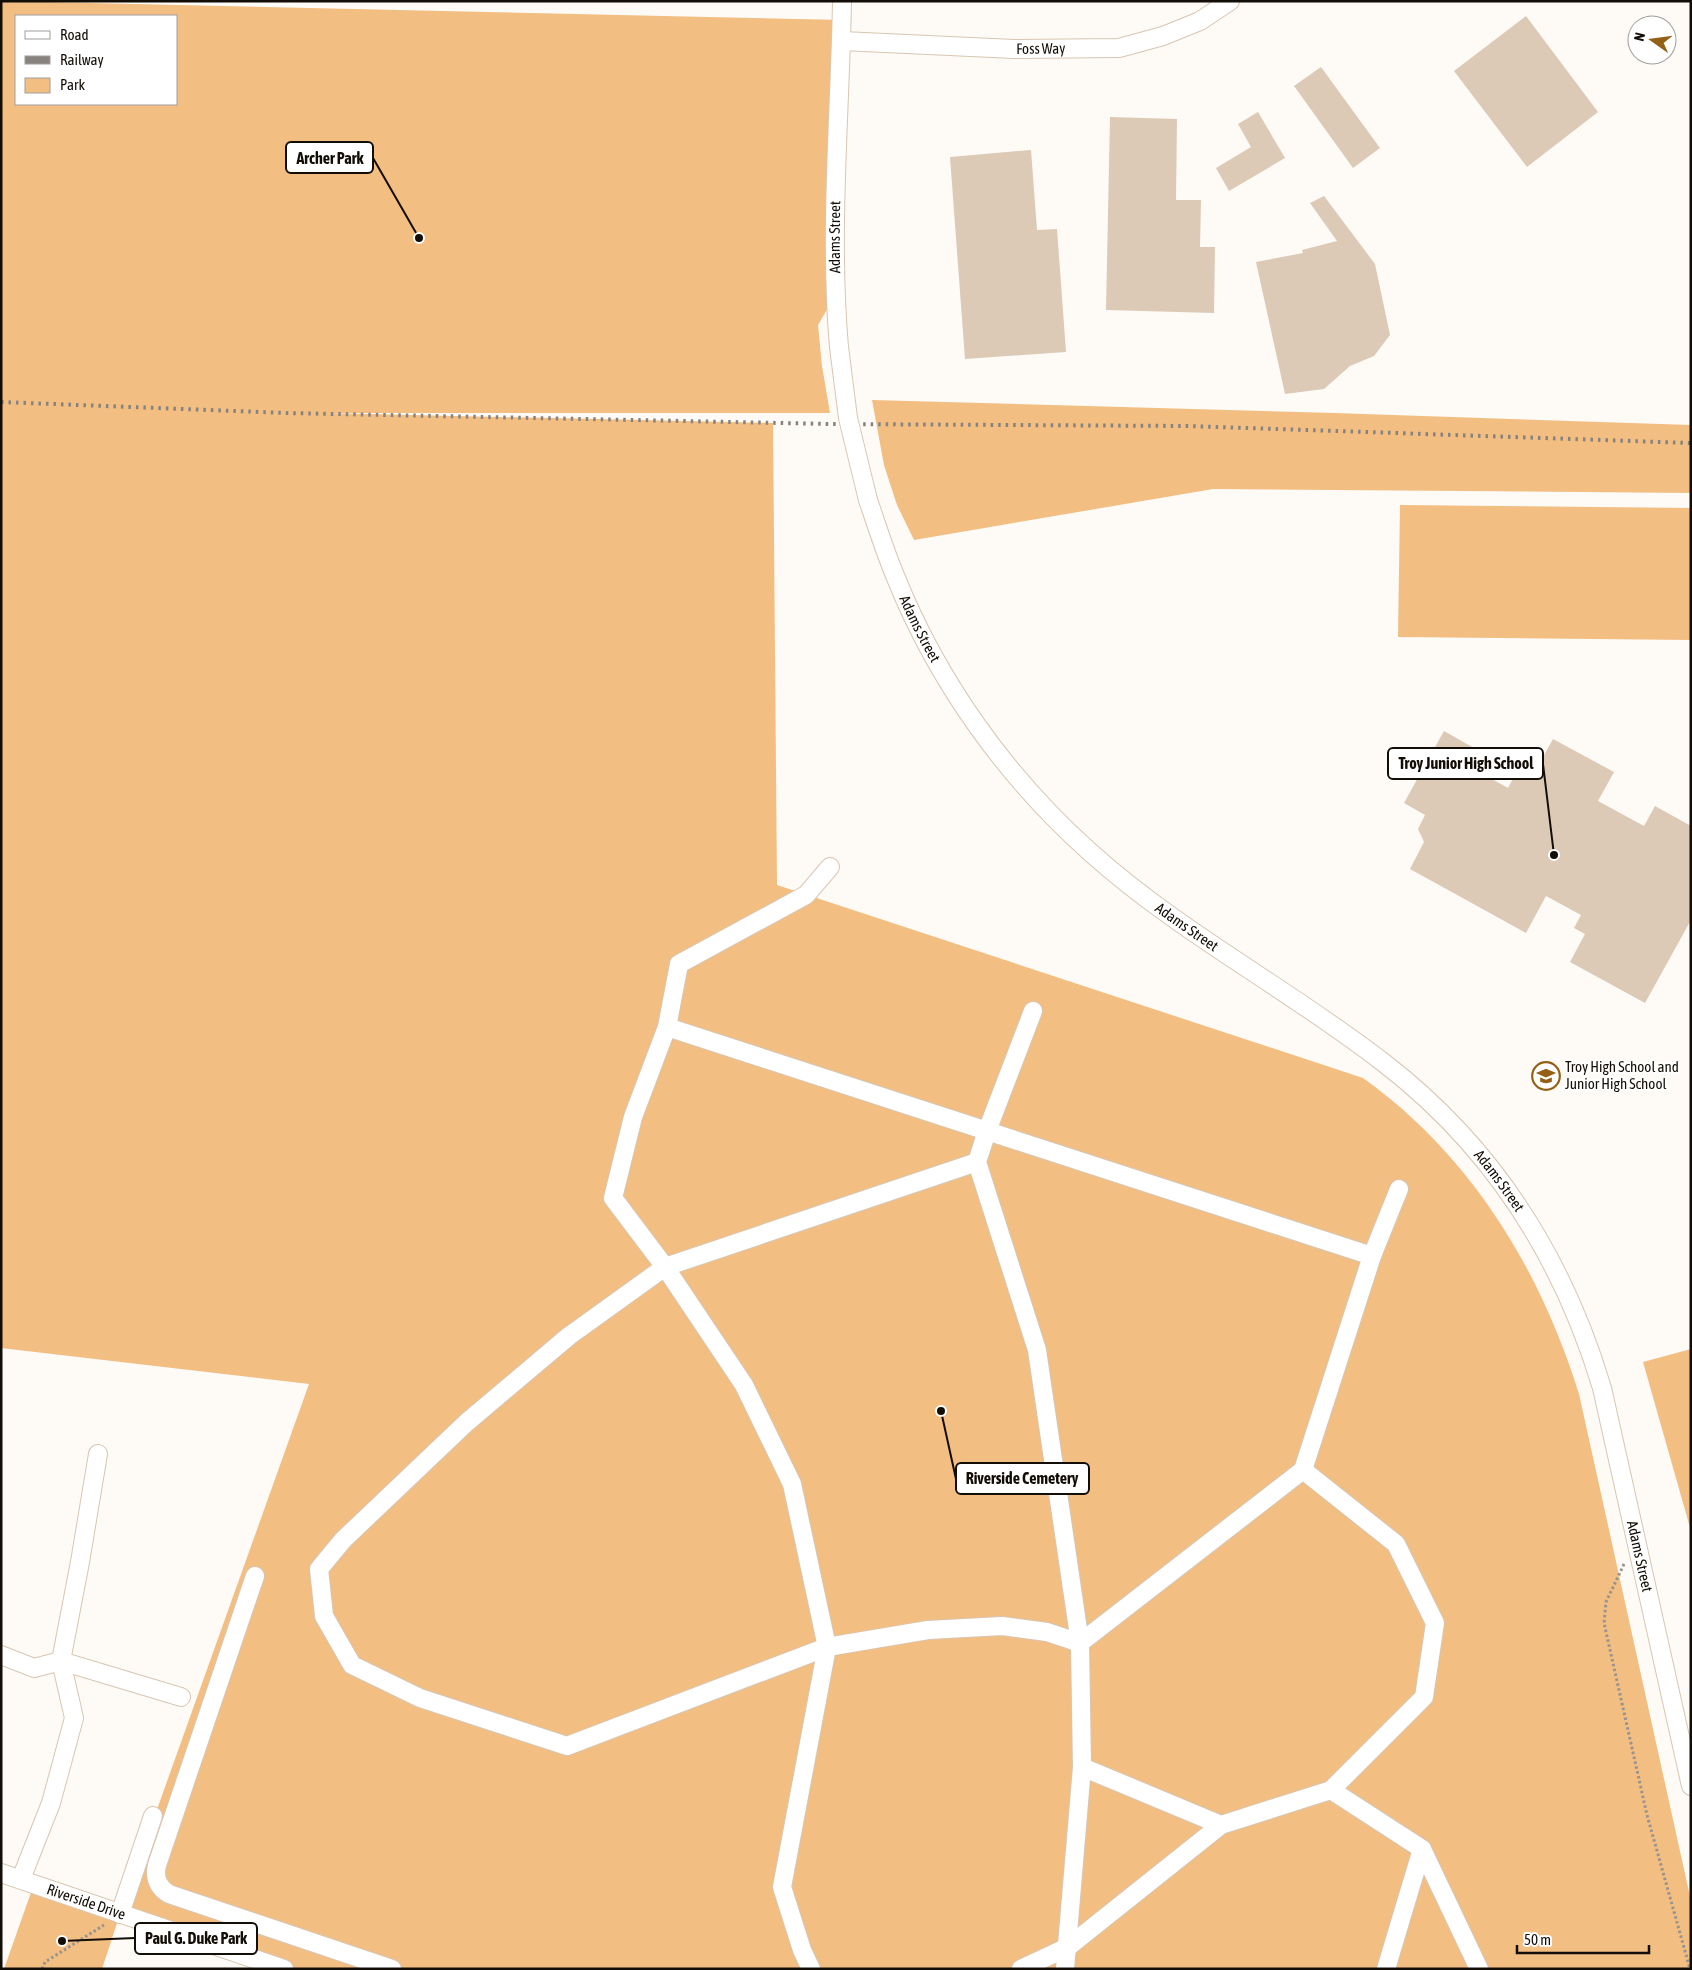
<svg xmlns="http://www.w3.org/2000/svg" width="1692" height="1970" font-family="'Asap Condensed',sans-serif">
	<style>
		.green { fill: #f2be82; fill-rule: evenodd }
		.building { fill: #dccab6 }
		.lines { fill: none; stroke-linecap: round; stroke-linejoin: round }
		.minor-casing { stroke: #d8c6b2; stroke-width: 20 }
		.path { stroke: #98938f; stroke-width: 3; stroke-dasharray: 2.5 2.5; stroke-linecap: butt }
		.minor { stroke: #fff; stroke-width: 18 }
		.rail { stroke: #87827d; stroke-width: 4; stroke-dasharray: 2.5 5; stroke-linecap: butt }
		.minor-bridge-casing { stroke: #d8c6b2; stroke-width: 20; stroke-linecap: butt }
		.minor-bridge { stroke: #fff; stroke-width: 18 }
		.labels { text-anchor: middle; stroke-width: 4; stroke-linejoin: round; paint-order: stroke }
		.street-label { font-size: 15px; fill: #130d07; stroke: #fff }
		.poi-label { font-size: 15px; fill: #130d07; stroke: #fff; text-anchor: start }
		.leader { fill: none; stroke: #130d07; stroke-width: 2 }
		.callout-dot { fill: #130d07; stroke: #fff; stroke-width: 2 }
		.callout { fill: #fff; stroke: #130d07; stroke-width: 2 }
		.callout-label { font-size: 16px; text-anchor: middle; font-weight: bold; fill: #130d07 }
	</style>
	<rect width="100%" height="100%" fill="#fefaf6"/>
	<path class="green" d="M 1,1 L 842,20 L 836,294 L 818,325 L 822,366 L 830,413 L 325,413 L 773,423 L 777,885 L 1363,1078 C 1471,1155 1540,1269 1579,1394 L 1691,1901 L 1691,1969 L 284,1969 L 120,1914 L 102,1969 L 4,1969 L 34,1884 L 120,1913 L 309,1384 L 1,1348 ZM 16,16 L 176,16 L 176,104 L 16,104 Z
		M 872,400 L 1334,413 L 1691,425 L 1691,493 L 1213,489 L 914,540 L 897,505 L 884,465 Z
		M 1400,505 L 1691,508 L 1691,640 L 1398,637 Z
		M 1691,1349 L 1691,1531 L 1643,1362 Z"/>
	<path class="building" d="M 1526,16 L 1598,112 L 1527,167 L 1454,71 Z
		M 1321,67 L 1380,148 L 1353,168 L 1294,86 Z
		M 1258,112 L 1285,158 L 1229,191 L 1216,168 L 1251,147 L 1238,124 Z
		M 1110,117 L 1177,119 L 1176,200 L 1201,200 L 1200,247 L 1215,247 L 1214,313 L 1106,310 Z
		M 1031,150 L 1037,230 L 1057,229 L 1066,352 L 965,359 L 950,157 Z
		M 1324,196 L 1375,264 L 1390,335 L 1374,356 L 1350,366 L 1324,389 L 1285,394 L 1256,262 L 1303,253 L 1302,250 L 1337,241 L 1310,203 Z
		M 1444,731 L 1488,756 L 1479,772 L 1508,788 L 1524,758 L 1538,766 L 1553,739 L 1614,772 L 1598,801 L 1644,826 L 1655,806 L 1691,826 L 1691,920 L 1645,1003 L 1570,962 L 1585,934 L 1574,928 L 1581,915 L 1546,896 L 1526,933 L 1410,869 L 1424,842 L 1418,829 L 1425,815 L 1404,803 Z"/>
	<g class="lines">
		<defs>
			<g id="minor">
				<path id="s1" d="M 842,41 L 1014,49 L 1119,48 L 1163,36 L 1200,21 L 1230,1"/>
				<path id="s2" d="M 839,347 C 829,232 840,116 842,1"/>
				<path id="s3" d="M 868,500 C 877,526 885,552 896,578 C 938,682 1006,777 1090,852 C 1180,933 1289,989 1384,1063 C 1492,1146 1563,1258 1602,1388 L 1691,1786"/>
				<path d="M 667,1027 L 1372,1256"/>
				<path d="M 977,1162 L 665,1267 L 569,1336 L 466,1423 L 343,1540 L 319,1569 L 324,1616 L 352,1665 L 420,1698 L 567,1746 L 827,1647 L 928,1630 L 1002,1626 L 1047,1632 L 1080,1643 L 1037,1350 L 977,1162 L 987,1131 L 1033,1011"/>
				<path d="M 255,1576 L 157,1865 C 154,1878 158,1887 169,1894 L 392,1969"/>
				<path d="M 1,1655 L 34,1668 L 61,1661 L 181,1697"/>
				<path d="M 1082,1767 L 1221,1825 L 1331,1790 L 1424,1697 L 1435,1623 L 1396,1544 L 1303,1470"/>
				<path d="M 1331,1790 L 1422,1849 L 1479,1969"/>
				<path id="s4" d="M 1,1873 L 284,1969"/>
				<path d="M 21,1879 L 51,1803 L 74,1718 L 61,1661 L 80,1562 L 98,1454"/>
				<path d="M 120,1914 L 153,1816"/>
				<path d="M 811,1969 L 802,1950 L 782,1887 L 827,1647 L 792,1484 L 744,1385 L 665,1267 L 613,1198 L 633,1117 L 667,1027 L 679,964 L 806,895 L 830,867"/>
				<path d="M 1021,1969 L 1068,1947 L 1221,1825"/>
				<path d="M 1065,1969 L 1082,1767 L 1080,1643 L 1303,1470 L 1372,1256 L 1399,1189"/>
				<path d="M 1386,1969 L 1422,1849"/>
			</g>
		</defs>
		<use href="#minor" class="minor-casing"/>
		<path class="path" d="M 1624,1564 L 1606,1602 L 1604,1623 L 1647,1815 L 1690,1969
			M 42,1969 L 45,1962 L 104,1925"/>
		<use href="#minor" class="minor"/>
		<path class="rail" d="M 1,402 L 287,413 L 830,424 L 1187,426 L 1691,443"/>
		<defs>
			<path id="minor-bridge" d="M 839,347 L 848,418 L 868,500"/>
		</defs>
		<use href="#minor-bridge" class="minor-bridge-casing"/>
		<use href="#minor-bridge" class="minor-bridge"/>
	</g>
	<defs>
		<symbol id="school-ring" viewBox="-11 -11 22 22"><circle r="9.5" fill="#fff" stroke="#946015" stroke-width="1.5"/><path d="M0-5L7-2L0 1L-7-2ZM-4 1L0 2.5L4 1V4Q0 6-4 4Z" fill="#946015"/></symbol>
	</defs>
	<g fill-rule="evenodd">
		<use href="#school-ring" x="1530" y="1060" width="32" height="32"/>
	</g>
	<g class="labels">
		<g class="street-label">
			<text dy="5" stroke="none"><textPath href="#s1" startOffset="199">Foss Way</textPath></text>
			<text dy="5" stroke="none"><textPath href="#s2" startOffset="110">Adams Street</textPath></text>
			<text dy="5" stroke="none"><textPath href="#s3" startOffset="139">Adams Street</textPath></text>
			<text dy="5" stroke="none"><textPath href="#s3" startOffset="544">Adams Street</textPath></text>
			<text dy="5" stroke="none"><textPath href="#s3" startOffset="949">Adams Street</textPath></text>
			<text dy="5" stroke="none"><textPath href="#s3" startOffset="1354">Adams Street</textPath></text>
			<text dy="5" stroke="none"><textPath href="#s4" startOffset="90">Riverside Drive</textPath></text>
		</g>
		<g class="poi-label">
			<text x="1565" y="1072">Troy High School and<tspan x="1565" dy="17">Junior High School</tspan></text>
		</g>
	</g>
	<path class="leader" d="M419 238L373 158M1554 855L1543 764M941 1411L956 1479M62 1941L135 1938"/>
	<g class="callout-dot">
		<circle cx="419" cy="238" r="5"/>
		<circle cx="1554" cy="855" r="5"/>
		<circle cx="941" cy="1411" r="5"/>
		<circle cx="62" cy="1941" r="5"/>
	</g>
	<g class="callout">
		<rect x="286" y="142" width="87" height="31" rx="5"/>
		<rect x="1388" y="748" width="155" height="31" rx="5"/>
		<rect x="956" y="1463" width="133" height="31" rx="5"/>
		<rect x="135" y="1923" width="122" height="31" rx="5"/>
	</g>
	<g class="callout-label">
		<text x="330" y="164">Archer Park</text>
		<text x="1466" y="769">Troy Junior High School</text>
		<text x="1022" y="1484">Riverside Cemetery</text>
		<text x="196" y="1944">Paul G. Duke Park</text>
	</g>
	<rect width="1692" height="1970" fill="none" stroke="#130d07" stroke-width="5"/>
	<rect x="15" y="15" width="162" height="90" fill="#ffffff" stroke="#a19e9c"/>
	<rect x="25" y="31" width="25" height="8" fill="#ffffff" stroke="#a19e9c"/>
	<text x="60" y="40" font-size="15" fill="#130d07">Road</text>
	<rect x="25" y="56" width="25" height="8" fill="#87827d" stroke="#a19e9c"/>
	<text x="60" y="65" font-size="15" fill="#130d07">Railway</text>
	<rect x="25" y="78" width="25" height="15" fill="#f2be82" stroke="#a19e9c"/>
	<text x="60" y="90" font-size="15" fill="#130d07">Park</text>
	<g transform="translate(1652 40) rotate(284)"><circle r="24" fill="#ffffff" stroke="#a19e9c"/>
	<path d="M0-4L9 19L0 12L-9 19Z" fill="#946015"/>
	<text y="-8" font-size="14" font-weight="bold" text-anchor="middle" fill="#130d07">N</text>
	</g>
	<path d="M1517 1945v8h132v-8" fill="none" stroke="#130d07" stroke-width="2.5"/>
	<text x="1524" y="1945" font-size="15" fill="#130d07" stroke="#ffffff" stroke-width="4" paint-order="stroke">50 m</text>
</svg>
